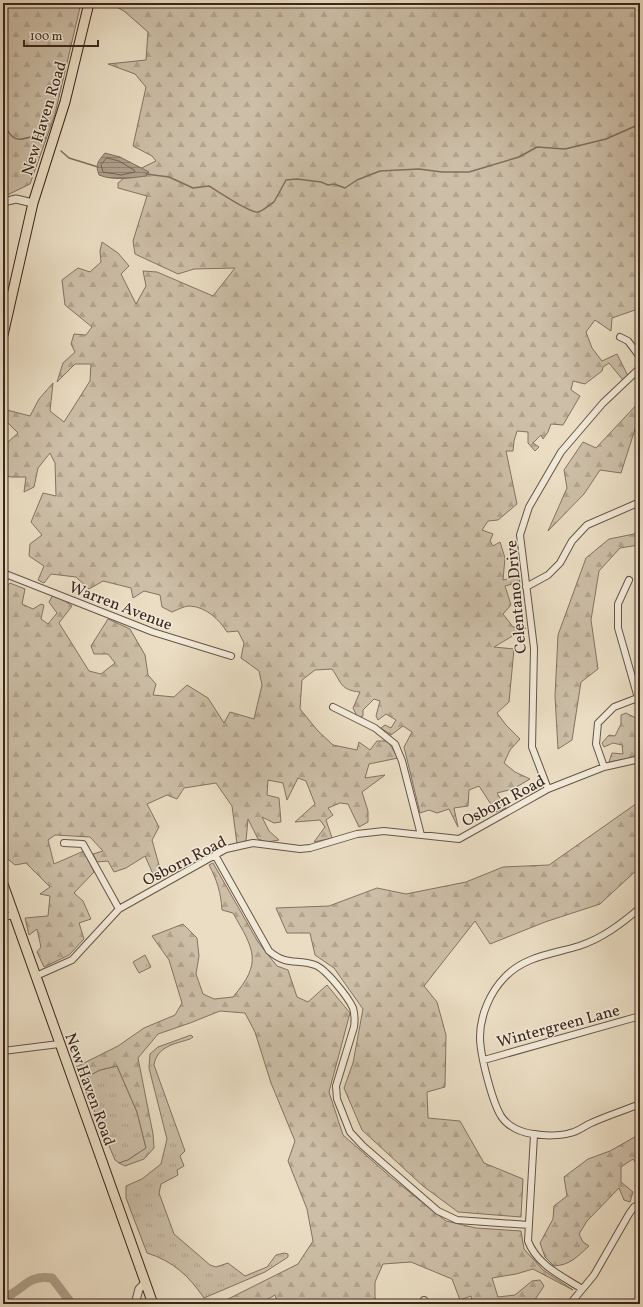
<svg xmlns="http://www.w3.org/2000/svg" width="643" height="1307" font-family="Vollkorn,serif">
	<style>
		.grass { fill: url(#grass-tufts); stroke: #847262 }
		.forest { fill: url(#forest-firs); stroke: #847262 }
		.water { fill: url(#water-rules); stroke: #806f5e }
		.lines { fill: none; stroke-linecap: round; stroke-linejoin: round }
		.shore { stroke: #746253; stroke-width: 1 }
		.stream { stroke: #806f5e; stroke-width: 1.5 }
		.river { stroke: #ae9f8a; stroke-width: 9 }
		.minor-casing { stroke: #675446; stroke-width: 8 }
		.tertiary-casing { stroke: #675446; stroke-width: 9 }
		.primary-casing { stroke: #3b261c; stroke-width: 11 }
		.minor { stroke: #f1e9d8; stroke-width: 6 }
		.tertiary { stroke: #f1e9d8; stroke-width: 7 }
		.primary { stroke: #eaddc3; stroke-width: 9 }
		.labels { text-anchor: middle; stroke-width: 3; stroke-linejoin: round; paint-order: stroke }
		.street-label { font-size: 16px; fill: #3b261c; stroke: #f1e9d8 }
	</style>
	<defs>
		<pattern id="grass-tufts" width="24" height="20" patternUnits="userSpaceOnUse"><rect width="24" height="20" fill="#ccbea7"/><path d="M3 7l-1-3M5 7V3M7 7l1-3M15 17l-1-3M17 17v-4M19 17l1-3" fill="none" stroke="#b0a38f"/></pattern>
		<pattern id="forest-firs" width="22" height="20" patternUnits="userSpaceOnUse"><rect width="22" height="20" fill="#ccbea7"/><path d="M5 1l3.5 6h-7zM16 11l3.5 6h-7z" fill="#b0a38f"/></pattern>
		<pattern id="water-rules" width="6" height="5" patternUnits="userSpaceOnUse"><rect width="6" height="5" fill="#ae9f8a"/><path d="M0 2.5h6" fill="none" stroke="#8f8170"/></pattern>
	</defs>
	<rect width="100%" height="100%" fill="#eaddc3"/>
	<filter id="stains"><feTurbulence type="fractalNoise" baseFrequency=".005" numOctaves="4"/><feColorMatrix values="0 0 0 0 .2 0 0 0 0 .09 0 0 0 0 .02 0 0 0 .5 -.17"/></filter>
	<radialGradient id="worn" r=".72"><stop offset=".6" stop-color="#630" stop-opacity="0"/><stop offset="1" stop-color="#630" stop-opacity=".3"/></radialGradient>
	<path class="grass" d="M 145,955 L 151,967 L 139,973 L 133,962 Z
		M 191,1035 L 193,1037 L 190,1039 C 175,1044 157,1046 154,1065 L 185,1151 L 180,1156 L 184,1166 L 177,1170 L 178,1175 L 161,1184 L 159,1193 L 174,1234 L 210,1265 L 216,1267 L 228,1263 L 245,1276 L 267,1267 L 276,1255 L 284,1253 L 288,1254 L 288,1257 L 265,1272 L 204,1298 C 189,1276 173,1261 147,1253 L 126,1198 L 126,1186 L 142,1179 L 161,1164 L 167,1139 L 149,1068 L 150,1054 L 158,1047 Z
		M 117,1066 L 137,1112 L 146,1148 L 128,1160 L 119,1163 L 115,1160 L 81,1080 L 100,1070 Z"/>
	<path class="forest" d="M 3,3 L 81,3 L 55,114 L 30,184 L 3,197 Z
		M 109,3 L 640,3 L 640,316 L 635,310 L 612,318 L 611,331 L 595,320 L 586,332 L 592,348 L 602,361 L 617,354 L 628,376 L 623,380 L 609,363 L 603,367 L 602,371 L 585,384 L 573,381 L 571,390 L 580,396 L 563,425 L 551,424 L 548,432 L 543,439 L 541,435 L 533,443 L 539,447 L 535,451 L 528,443 L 528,432 L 517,431 L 514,441 L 513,451 L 506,451 L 517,504 L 498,520 L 488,521 L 482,530 L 493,534 L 490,541 L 493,546 L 500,542 L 505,558 L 503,580 L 518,577 L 520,582 L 505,586 L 511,605 L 503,614 L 513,627 L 526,628 L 494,647 L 514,649 L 509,702 L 497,713 L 506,725 L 520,739 L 510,750 L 504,763 L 515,772 L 530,779 L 513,789 L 497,793 L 506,808 L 496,812 L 479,786 L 469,790 L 468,806 L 454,808 L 458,827 L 449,809 L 437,813 L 429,810 L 420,813 L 404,747 L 412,732 L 403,726 L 391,735 L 381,728 L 385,725 L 391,728 L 396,720 L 386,714 L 378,720 L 376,716 L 380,701 L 374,699 L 363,710 L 363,716 L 358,718 L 353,708 L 360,692 C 340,690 342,683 332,669 L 315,670 L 302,680 L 300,709 L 318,731 L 333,745 L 357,750 L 359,742 L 370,750 L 377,741 L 388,741 L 398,758 L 369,764 L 365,778 L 385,775 L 362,792 L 368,811 L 368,822 L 359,827 L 348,804 L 340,803 L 328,808 L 333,815 L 326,820 L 332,838 L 314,842 L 325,827 L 320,820 L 295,822 L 315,804 L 306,781 L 298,778 L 287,800 L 283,783 L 268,780 L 267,795 L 279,798 L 281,822 L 274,823 L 262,817 L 269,831 L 279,840 L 267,842 L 258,839 L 248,819 L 246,841 L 237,844 L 232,806 L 216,783 L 184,788 L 177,799 L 167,795 L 147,804 L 159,827 L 152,840 L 161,872 L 153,874 L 145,856 L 126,868 L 114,872 L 108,861 L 97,862 L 93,854 L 103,851 L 90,837 L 55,835 L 48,840 L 54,864 L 86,850 L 94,872 L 74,893 L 83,901 L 91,919 L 79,923 L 84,939 L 69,955 L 44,967 L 37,952 L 41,947 L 37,929 L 29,935 L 25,918 L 48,916 L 50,896 L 40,894 L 50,887 L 26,863 L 15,865 L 3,855 L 3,590 L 10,583 L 25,589 L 22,604 L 33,609 L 41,604 L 44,605 L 41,619 L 48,624 L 57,613 L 49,602 L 54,593 L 72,606 L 59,623 L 89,671 L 101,674 L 115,663 L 108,654 L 94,654 L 91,646 L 108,619 L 130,629 L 145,655 L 148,675 L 156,684 L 153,695 L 174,697 L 187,685 L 208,698 L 224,723 L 230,712 L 254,719 L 262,685 L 259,671 L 241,658 L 244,643 L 238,631 L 227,632 C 219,619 206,607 190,606 C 184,606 177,610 172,612 L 162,607 L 160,595 L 144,591 L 133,598 L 131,588 L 103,581 L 89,589 L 76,577 L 51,574 L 44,583 L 38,580 L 44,566 L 29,556 L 30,544 L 42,535 L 31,522 L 43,493 L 56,496 L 55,463 L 50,453 L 38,468 L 34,487 L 24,492 L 26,477 L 11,477 L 3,475 L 3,439 L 8,442 L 18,433 L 3,418 L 3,409 L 30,416 L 39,399 L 53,383 L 50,411 L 64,422 L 90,381 L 91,364 L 75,364 L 57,382 L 63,363 L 75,352 L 71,344 L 74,334 L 86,335 L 92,327 L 65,305 L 62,280 L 78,268 L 90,272 L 101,262 L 100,251 L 102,242 L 118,253 L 129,266 L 121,274 L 136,304 L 146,286 L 143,271 L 157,272 L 213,296 L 235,268 L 194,269 L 178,274 L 135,254 L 133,241 L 147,196 L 118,188 L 118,183 L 129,174 L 156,161 L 152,156 L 133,146 L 146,87 L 135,74 L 108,64 L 146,60 L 148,32 L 124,11 Z
		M 640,401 L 640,421 L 636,426 L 621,473 L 600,470 L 584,494 L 548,531 L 567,488 L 564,470 L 583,442 L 596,448 Z
		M 640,527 L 640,546 L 639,545 L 620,548 L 599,571 L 591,620 L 598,669 L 581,682 L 572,740 L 558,749 L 555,696 L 558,635 L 586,558 L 609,539 L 634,534 Z
		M 626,713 L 640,720 L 640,735 L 637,738 L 640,757 L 609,762 L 612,753 L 623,754 L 622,745 L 613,743 L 604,747 L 602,743 L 609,735 L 615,736 L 621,724 L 621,715 Z
		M 640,801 L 640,867 L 600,904 L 545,922 L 490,944 L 475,921 L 424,986 L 437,1002 L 446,1035 L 445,1087 L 427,1092 L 428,1118 L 460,1121 L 484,1163 L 523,1179 L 521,1217 L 458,1212 L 423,1186 L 362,1130 L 344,1088 L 353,1063 L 363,1009 L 334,968 L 315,955 L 310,933 L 287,933 L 276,908 L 329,906 L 377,888 L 406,894 L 466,882 L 503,867 L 549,865 Z
		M 213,863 L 258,942 L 277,966 L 288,970 L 297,997 L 308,1002 L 327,985 L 350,1013 L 329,1092 L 343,1135 L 393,1179 L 446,1221 L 476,1228 L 521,1231 L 524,1249 L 543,1270 L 573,1290 L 533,1269 L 516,1274 L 492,1278 L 498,1297 L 515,1295 L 532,1281 L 540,1280 L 544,1286 L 532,1304 L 473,1304 L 471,1296 L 460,1300 L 452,1279 L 411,1262 L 383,1264 L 375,1282 L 375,1298 L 380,1304 L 278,1304 L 275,1295 L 259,1304 L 218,1304 L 298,1264 L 313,1241 L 307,1209 L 288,1161 L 295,1141 L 271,1083 L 255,1032 L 245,1013 L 220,1011 L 190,1023 L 158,1034 L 138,1058 L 153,1134 L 154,1148 L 144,1159 L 125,1166 L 119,1163 L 128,1160 L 146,1148 L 137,1112 L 117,1066 L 100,1070 L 81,1080 L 76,1067 L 118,1046 L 144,1028 L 175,1015 L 182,1003 L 169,960 L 152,936 L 183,924 L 197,938 L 199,956 L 196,974 L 203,994 L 214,999 L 233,997 C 263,962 254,950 233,913 L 222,910 C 221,893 217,880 209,865 Z
		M 640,1134 L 640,1169 L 633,1159 L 621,1167 L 621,1182 L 633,1192 L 630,1202 L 624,1200 L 619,1188 L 587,1221 L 579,1234 L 583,1242 L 589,1246 C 577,1257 570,1265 554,1266 L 545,1257 L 540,1243 L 553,1219 L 554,1206 L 567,1196 L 564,1177 L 588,1159 L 610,1151 Z"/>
	<path class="water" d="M 105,153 L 120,157 L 149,172 L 146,176 C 130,178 114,181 99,175 C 95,165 98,161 105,153 Z"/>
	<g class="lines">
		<path class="shore" d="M 107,158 L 119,161 L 134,170 L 135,172 L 121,175 L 103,172 L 101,165 Z"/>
		<path class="stream" d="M 3,124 C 6,128 9,134 13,137 C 22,144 35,131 46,138
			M 61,151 L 69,158 L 98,167
			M 146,174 L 169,177 L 193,188 L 209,186 C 217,191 251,214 258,212 C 263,211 269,205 274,202 L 286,180 L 297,179 L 321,182 L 328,185 L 334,184 L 345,188 L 357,180 L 380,171 L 419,169 L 442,172 L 469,172 L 519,157 L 537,147 L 565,149 L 606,139 L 640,124"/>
		<path class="river" d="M 3,1298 C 24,1291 26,1274 52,1278 L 72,1304"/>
		<defs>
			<path id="minor" d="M 620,337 L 628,341 L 640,357
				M 3,573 L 153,632 L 231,656
				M 629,580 L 618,604 L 618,628 L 638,698
				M 526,587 L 548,575 L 560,563 L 572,541 L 587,525 L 640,502
				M 333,707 L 375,728 L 395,744 L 402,761 L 421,835
				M 604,767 L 596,744 L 598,723 L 614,707 L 640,697
				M 548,789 L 532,747 L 534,648 L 520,535 L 529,507 L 561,452 L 603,403 L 640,368
				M 64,843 L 83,844 L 119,909
				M 215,855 L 269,951 C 288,967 297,958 315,965 C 326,969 348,997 353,1008 C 355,1015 355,1020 354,1027 L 336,1086 L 337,1099 L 350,1132 L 363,1146 L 438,1211 L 457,1220 L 529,1225
				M 640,908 C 621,924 603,938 579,946 C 553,954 525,956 505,977 C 490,992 480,1016 480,1037 C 480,1055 492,1101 501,1116 C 508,1127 522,1133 534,1134 C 544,1136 561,1136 570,1133 C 577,1132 583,1127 589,1124 C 606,1116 623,1111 640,1104
				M 3,917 L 14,915
				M 36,976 L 72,960 L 119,909 L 226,849 L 253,843 L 300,849 L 310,848 L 357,834 L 384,831 L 459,839 L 548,789 L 604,767 L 640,759
				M 3,1051 L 59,1044
				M 484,1060 L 640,1016
				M 534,1135 L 528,1241 C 537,1265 562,1276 582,1289
				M 424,1300 L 424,1304
				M 570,1304 L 594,1275 L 629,1214 L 634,1207 L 640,1204"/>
			<path id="tertiary" d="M 3,202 L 16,199 L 33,203
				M 135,1304 L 139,1289 L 144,1284"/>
			<path id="primary" d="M 3,335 L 33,203 L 65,102 L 89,3
				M 3,884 L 153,1304"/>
		</defs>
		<use href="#minor" class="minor-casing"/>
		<use href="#tertiary" class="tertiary-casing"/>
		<use href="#primary" class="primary-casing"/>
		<use href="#minor" class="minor"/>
		<use href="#tertiary" class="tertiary"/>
		<use href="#primary" class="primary"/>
	</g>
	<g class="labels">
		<g class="street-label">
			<text transform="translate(43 118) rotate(-73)" y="6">New Haven Road</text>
			<text transform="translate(515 597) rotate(-95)" y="6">Celentano Drive</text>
			<text transform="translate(121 605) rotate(21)" y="6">Warren Avenue</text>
			<text transform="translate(503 800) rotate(-28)" y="6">Osborn Road</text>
			<text transform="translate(184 860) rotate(-27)" y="6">Osborn Road</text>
			<text transform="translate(558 1025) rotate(-15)" y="6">Wintergreen Lane</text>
			<text transform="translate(91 1089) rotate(70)" y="6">New Haven Road</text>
		</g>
	</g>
	<rect width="643" height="1307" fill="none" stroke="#eaddc3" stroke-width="16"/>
	<rect x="4" y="4" width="635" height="1299" fill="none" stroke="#3b261c" stroke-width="2"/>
	<rect x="8" y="8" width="627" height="1291" fill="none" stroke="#3b261c"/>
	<path d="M24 40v6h74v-6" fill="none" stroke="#3b261c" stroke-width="2"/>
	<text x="30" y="40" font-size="12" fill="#3b261c" stroke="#f1e9d8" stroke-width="3" paint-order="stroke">100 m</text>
	<rect width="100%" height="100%" filter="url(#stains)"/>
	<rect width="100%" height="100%" fill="url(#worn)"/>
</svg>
